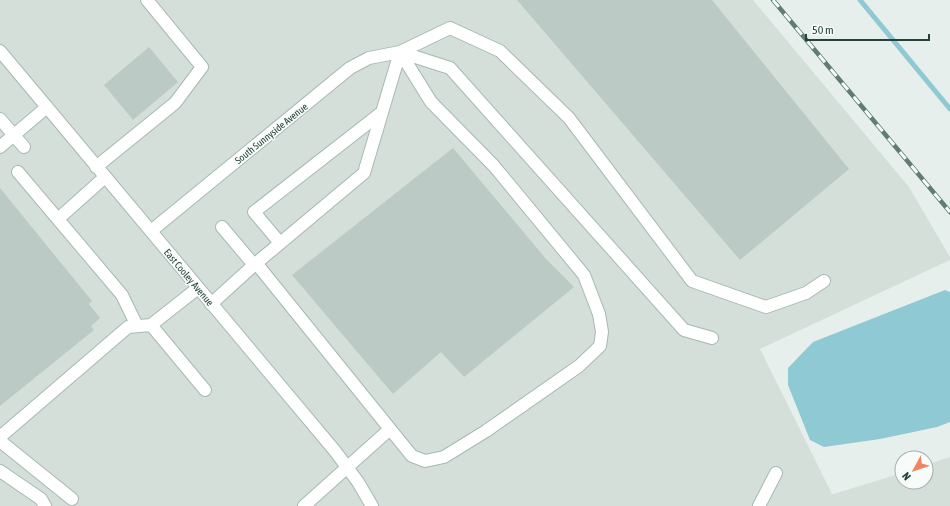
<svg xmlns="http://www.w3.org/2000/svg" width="950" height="506" font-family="'Asap Condensed',sans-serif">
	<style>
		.built { fill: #d4dfda }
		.water { fill: #8ec9d4 }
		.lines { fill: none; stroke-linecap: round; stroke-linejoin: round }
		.stream { stroke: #8ec9d4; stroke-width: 5 }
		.building { fill: #bbcac4 }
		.minor-casing { stroke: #a8b8b2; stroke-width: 14 }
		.minor { stroke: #fff; stroke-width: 12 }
		.rail-casing { stroke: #5f7d75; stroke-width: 4.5 }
		.rail { stroke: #f7fbf9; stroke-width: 3; stroke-dasharray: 9; stroke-linecap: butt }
		.labels { text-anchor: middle; stroke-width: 3; stroke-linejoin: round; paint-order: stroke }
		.street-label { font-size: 10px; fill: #24423a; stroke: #f7fbf9 }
	</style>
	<rect width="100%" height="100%" fill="#e6efeb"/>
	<path class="built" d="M 0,0 L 753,0 L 909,187 L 950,257 L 950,260 L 760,349 L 832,494 L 830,495 L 902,473 L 902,482 L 926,482 L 926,465 L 950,457 L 950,506 L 0,506 Z"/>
	<path class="water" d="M 945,290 L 950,292 L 950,422 L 937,427 L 880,439 L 824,447 L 810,440 L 788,385 L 788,368 L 813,342 Z"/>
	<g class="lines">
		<path class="stream" d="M 860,0 L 950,109"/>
	</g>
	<path class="building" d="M 517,0 L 712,0 L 849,169 L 740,260 Z
		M 149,47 L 178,82 L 133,120 L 104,85 Z
		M 453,148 L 547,260 L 574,287 L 464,377 L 441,352 L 393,394 L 292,275 Z
		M 0,188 L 92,301 L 89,304 L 100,318 L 91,326 L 94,330 L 0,406 Z"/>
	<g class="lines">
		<defs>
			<path id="minor" d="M 0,51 L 335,451 L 358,482 L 372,506
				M 400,52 L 450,68 L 684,330 L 712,338
				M 0,119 L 24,147
				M 0,147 L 47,107
				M 96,167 L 175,103 L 202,67 L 147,0
				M 18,172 L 122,295 L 137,326
				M 58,219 L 105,177
				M 222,227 L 254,265
				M 151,231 L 350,68 L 369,58 L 400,52 L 450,28 L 500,51 L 569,118 L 692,281 L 766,307 L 806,293 L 824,281
				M 280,243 L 254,212 L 381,113
				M 256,263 L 390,429 L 304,506
				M 211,304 L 254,265 L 364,173 L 400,52
				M 151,325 L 205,390
				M 390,429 L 412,456 L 425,461 L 444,457 L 486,431 L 579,366 L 600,346 L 602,332 L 599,314 L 584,275 L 494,166 L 431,102 L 400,52
				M 0,437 L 128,327 L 151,325 L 198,288
				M 0,441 L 72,499
				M 0,471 L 41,499 L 45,506
				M 759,506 L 776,473"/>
		</defs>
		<use href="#minor" class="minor-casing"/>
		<use href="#minor" class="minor"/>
		<defs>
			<path id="rail" d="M 773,0 L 950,212"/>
		</defs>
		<use href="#rail" class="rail-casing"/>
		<use href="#rail" class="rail"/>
	</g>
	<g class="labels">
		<g class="street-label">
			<text transform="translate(271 133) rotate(-39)" y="4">South Sunnyside Avenue</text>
			<text transform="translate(189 277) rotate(50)" y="4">East Cooley Avenue</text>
		</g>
	</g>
	<g transform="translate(914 470) rotate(230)"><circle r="19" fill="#f7fbf9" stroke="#a3b1ad"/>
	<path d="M0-3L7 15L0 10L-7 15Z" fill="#f4845f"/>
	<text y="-6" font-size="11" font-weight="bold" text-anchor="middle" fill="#24423a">N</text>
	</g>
	<path d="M806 34v6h123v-6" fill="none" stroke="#24423a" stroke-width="2"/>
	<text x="812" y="34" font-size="12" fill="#24423a" stroke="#f7fbf9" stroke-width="3" paint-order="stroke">50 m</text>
</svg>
